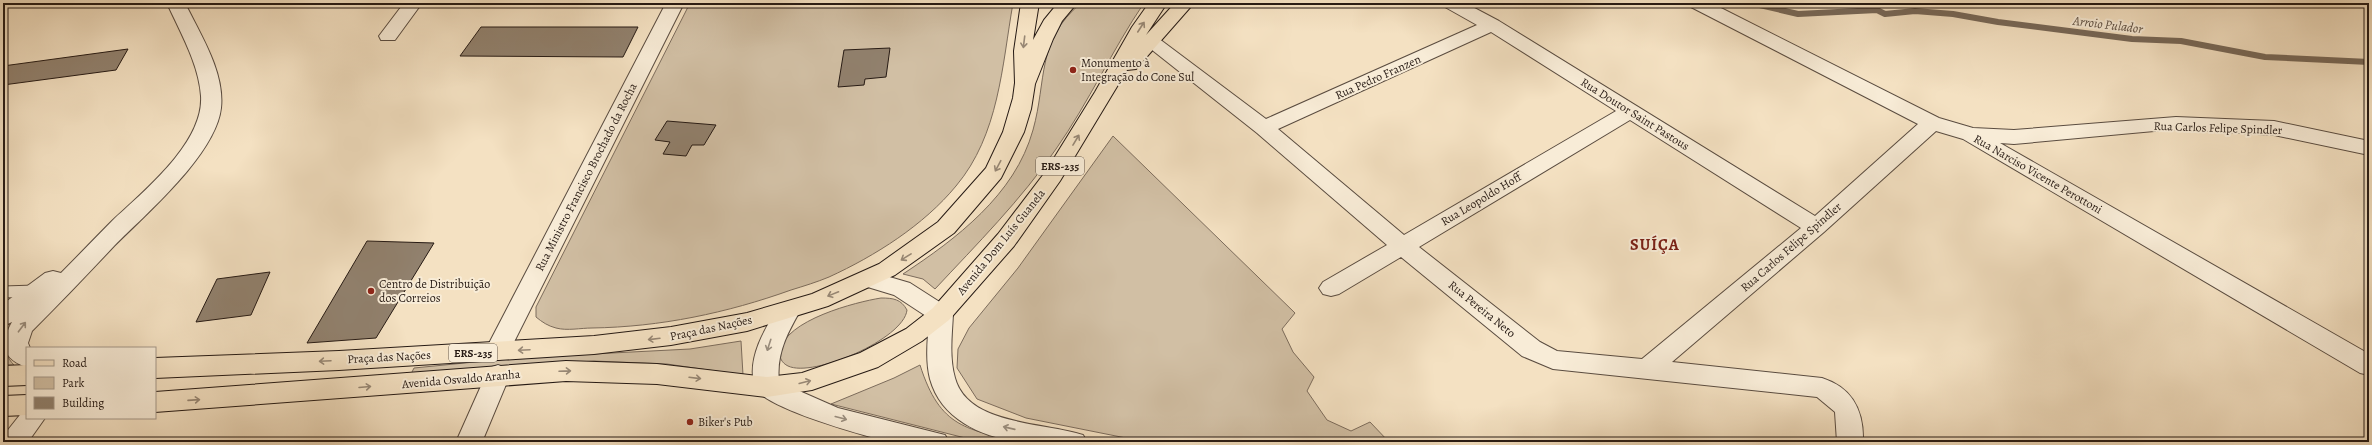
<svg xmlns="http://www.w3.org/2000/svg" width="2372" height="445" font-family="Alegreya,serif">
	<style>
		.green { fill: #d1bfa4; stroke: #7c6c5c }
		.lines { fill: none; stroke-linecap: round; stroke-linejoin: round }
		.stream { stroke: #786959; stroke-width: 6 }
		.building { fill: #91816e; stroke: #261a14 }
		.service-casing { stroke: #5a4c40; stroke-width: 13 }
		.minor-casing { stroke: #5a4c40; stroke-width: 2 }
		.tertiary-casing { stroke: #5a4c40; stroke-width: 2 }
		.primary-casing { stroke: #261a14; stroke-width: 2 }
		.service { stroke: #f8ecd7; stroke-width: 11 }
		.minor { fill: #f8ecd7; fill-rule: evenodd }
		.tertiary { fill: #f8ecd7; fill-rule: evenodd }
		.primary { fill: #f4e1c2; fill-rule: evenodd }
		.oneway { stroke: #978774 }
		.oneway2 { stroke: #9a8e7f }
		.poi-dot { fill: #8f2418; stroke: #f8ecd7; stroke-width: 1.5 }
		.labels { text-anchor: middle; stroke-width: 4; stroke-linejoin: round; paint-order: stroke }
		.shield { fill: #f8ecd7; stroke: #65594e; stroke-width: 1 }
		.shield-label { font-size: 11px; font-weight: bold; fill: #261a14 }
		.poi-label { font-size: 12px; fill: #261a14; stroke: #f8ecd7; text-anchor: start }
		.street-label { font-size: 12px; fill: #261a14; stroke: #f8ecd7 }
		.water-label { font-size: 13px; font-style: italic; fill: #5c4e42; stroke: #f8ecd7 }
		.district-label { font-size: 16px; font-weight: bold; letter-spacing: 1px; fill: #7a1f14; stroke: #f8ecd7 }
	</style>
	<rect width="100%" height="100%" fill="#f4e1c2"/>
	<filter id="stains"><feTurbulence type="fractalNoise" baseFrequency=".005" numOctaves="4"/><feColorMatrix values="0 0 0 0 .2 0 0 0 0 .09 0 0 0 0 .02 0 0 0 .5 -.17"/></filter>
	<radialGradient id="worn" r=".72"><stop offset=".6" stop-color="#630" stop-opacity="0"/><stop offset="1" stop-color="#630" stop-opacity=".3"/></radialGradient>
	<path class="green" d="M 690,3 L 1013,3 C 1002,66 999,135 956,186 C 924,225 875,256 829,277 C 817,282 804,286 791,290 C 727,313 660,327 592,328 C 581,328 567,331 556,328 C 548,326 542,322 536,317 L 536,307 Z
		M 1081,3 L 1144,3 C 1112,50 1089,102 1056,149 C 1021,200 977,244 935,289 L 923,279 L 903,274 C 956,239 1015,195 1033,130 C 1047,80 1036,41 1081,3 Z
		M 1113,136 L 1295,313 L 1282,329 L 1293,352 L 1314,377 L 1307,391 L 1327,420 L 1351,431 L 1370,422 L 1389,442 L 1146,442 L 1026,418 L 977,399 L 957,368 L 958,349 L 969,328 L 1018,268 Z
		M 881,298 C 893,298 901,299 907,310 C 904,339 813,378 788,366 C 782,363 779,358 780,351 C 785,320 856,302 881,298 Z
		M 14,320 C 6,336 0,351 14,365 L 3,365 L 3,328 Z
		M 741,341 L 743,375 L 667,364 L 594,361 L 411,374 L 414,368 L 515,358 L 690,349 Z
		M 920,365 C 940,428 966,430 1026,442 L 981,442 L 831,404 L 894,378 Z"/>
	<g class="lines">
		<path class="stream" d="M 1751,3 L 1798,14 L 1877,10 L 1885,14 L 1915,11 L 1953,14 L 1998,22 L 2132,39 L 2181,41 L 2265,57 L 2369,62"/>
	</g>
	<path class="building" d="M 481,27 L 638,27 L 623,57 L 460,56 Z
		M 890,48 L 886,77 L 865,79 L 864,85 L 838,87 L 844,50 Z
		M 128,49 L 116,70 L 3,85 L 3,66 Z
		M 667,121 L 716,125 L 704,145 L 692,145 L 686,156 L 663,154 L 670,142 L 655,140 Z
		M 367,241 L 434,243 L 376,338 L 307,343 Z
		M 270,272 L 251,315 L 196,322 L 217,279 Z"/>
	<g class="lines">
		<defs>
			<path id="service" d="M 3,292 L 35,291"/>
			<path id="minor" d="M 404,3 L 422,3 L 395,40 L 381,40 L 379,36 Z
				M 1442,3 L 1465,3 L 1499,21 L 1815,216 L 1918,124 L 1691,7 L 1688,3 L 1711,3 L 1939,118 L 1973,128 L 2014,130 L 2176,117 L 2274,121 L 2369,141 L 2369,155 L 2274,135 L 2176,129 L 2014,144 L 2000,143 L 2369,354 L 2369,375 L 2360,373 L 1963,139 L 1936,131 L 1824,232 L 1672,362 L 1822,378 C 1853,388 1864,411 1863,442 L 1837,442 L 1835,412 L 1817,397 L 1553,369 L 1522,356 L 1401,257 L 1339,294 L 1331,296 L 1323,294 L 1319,288 L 1323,282 L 1387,245 L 1257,133 L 1142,42 L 1144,38 L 1158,38 L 1266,119 L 1477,25 L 1445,7 ZM 1491,32 L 1616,111 L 1404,235 L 1278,129 ZM 1630,120 L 1801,228 L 1642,359 L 1557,351 L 1540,342 L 1419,247 Z
				M 498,365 L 507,368 L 510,375 L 482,442 L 456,442 L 489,368 Z"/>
			<path id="tertiary" d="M 167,3 L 185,3 C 200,34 225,72 221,108 C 216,154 146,214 114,246 C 87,275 60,303 32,331 L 28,343 L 30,348 L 27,348 L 27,367 C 2,359 0,344 12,322 L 3,326 L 3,304 L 45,273 L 53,271 L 61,273 C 78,256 95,238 112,221 C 143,192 204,143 201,96 C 199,64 180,32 167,3 Z
				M 666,3 L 684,3 L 506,358 L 497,360 L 488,358 L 485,351 Z
				M 869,271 L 910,283 L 949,308 L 953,314 C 952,335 949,357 955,378 C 968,426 1045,422 1083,435 L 1087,442 C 1065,442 1041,445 1020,442 C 981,437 941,419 930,379 C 925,359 928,338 929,318 L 894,295 L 861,285 L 858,279 L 861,273 Z
				M 788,302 L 796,305 L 800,311 C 787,334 776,354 779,382 L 838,408 L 945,435 L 949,442 C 931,442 912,444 894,442 C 872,439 761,407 755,387 C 746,359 765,328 780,305 Z
				M 27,409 L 27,418 L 45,418 L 28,442 L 3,442 L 4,435 L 23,411 Z"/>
			<path id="primary" d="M 1021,3 L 1039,3 L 1033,40 L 1044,20 L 1058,3 L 1077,3 L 1062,21 L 1053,39 L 1035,84 L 1031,109 L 1024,132 L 1001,178 L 954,233 L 895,275 L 828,306 L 747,331 L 671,345 L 594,354 L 339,370 L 155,378 L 155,358 L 339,351 L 594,336 L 671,327 L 747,313 L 812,294 L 879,264 L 938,222 L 986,168 L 1003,132 L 1013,98 L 1015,83 L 1014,51 Z
				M 1149,3 L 1167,3 L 1146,35 L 1175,3 L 1194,3 L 1136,69 L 1127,70 L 1060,181 L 1014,246 L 949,320 L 922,341 L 878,367 L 812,390 L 767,397 L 657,384 L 566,381 L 155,412 L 155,392 L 566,361 L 657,364 L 767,377 L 802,373 L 860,353 L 906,329 L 933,308 L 998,234 L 1046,171 L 1095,92 L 1132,27 Z
				M 27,365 L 27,385 L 3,386 L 3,366 Z
				M 27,395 L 27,415 L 3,416 L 3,396 Z"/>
		</defs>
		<use href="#service" class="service-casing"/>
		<use href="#minor" class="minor-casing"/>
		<use href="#tertiary" class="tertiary-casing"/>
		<use href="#primary" class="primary-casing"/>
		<use href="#service" class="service"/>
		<use href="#minor" class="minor"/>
		<use href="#tertiary" class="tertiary"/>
		<use href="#primary" class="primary"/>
	</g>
	<defs><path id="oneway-shaft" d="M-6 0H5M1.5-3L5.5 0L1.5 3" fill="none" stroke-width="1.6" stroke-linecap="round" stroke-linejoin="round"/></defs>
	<g class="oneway">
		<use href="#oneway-shaft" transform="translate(1141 27) rotate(-57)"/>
		<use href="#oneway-shaft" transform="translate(1024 42) rotate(97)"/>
		<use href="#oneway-shaft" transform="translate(1076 140) rotate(-59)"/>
		<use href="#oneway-shaft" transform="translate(998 166) rotate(118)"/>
		<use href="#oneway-shaft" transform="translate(906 257) rotate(148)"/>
		<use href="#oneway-shaft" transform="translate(833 294) rotate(158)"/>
		<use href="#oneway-shaft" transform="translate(654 339) rotate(173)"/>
		<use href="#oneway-shaft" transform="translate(524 350) rotate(177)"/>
		<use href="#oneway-shaft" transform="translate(325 361) rotate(177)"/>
		<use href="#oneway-shaft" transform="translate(565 371) rotate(-2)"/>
		<use href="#oneway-shaft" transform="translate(695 378) rotate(7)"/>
		<use href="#oneway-shaft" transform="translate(805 382) rotate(-14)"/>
		<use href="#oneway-shaft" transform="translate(365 387) rotate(-5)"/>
		<use href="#oneway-shaft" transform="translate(194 400) rotate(-4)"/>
	</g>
	<g class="oneway2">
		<use href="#oneway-shaft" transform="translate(22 327) rotate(-53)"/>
		<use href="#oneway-shaft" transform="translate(769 345) rotate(108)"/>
		<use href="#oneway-shaft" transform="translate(841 418) rotate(15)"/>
		<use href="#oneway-shaft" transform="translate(1009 428) rotate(-167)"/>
	</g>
	<g class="poi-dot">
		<circle cx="1073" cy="70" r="4"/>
		<circle cx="371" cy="291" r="4"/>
		<circle cx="690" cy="422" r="4"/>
	</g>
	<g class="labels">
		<g class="shield">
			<rect x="1036" y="157" width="48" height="18" rx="3"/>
			<rect x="449" y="344" width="48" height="18" rx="3"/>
		</g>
		<g class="shield-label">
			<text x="1060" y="170">ERS-235</text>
			<text x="473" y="357">ERS-235</text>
		</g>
		<g class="poi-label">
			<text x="1081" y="67">Monumento à<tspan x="1081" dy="14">Integração do Cone Sul</tspan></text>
			<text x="379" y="288">Centro de Distribuição<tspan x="379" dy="14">dos Correios</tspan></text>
			<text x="698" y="426">Biker's Pub</text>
		</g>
		<g class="street-label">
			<text transform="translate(1378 77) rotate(-24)" y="4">Rua Pedro Franzen</text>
			<text transform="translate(1635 114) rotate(32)" y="4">Rua Doutor Saint Pastous</text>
			<text transform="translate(2218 128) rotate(2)" y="4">Rua Carlos Felipe Spindler</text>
			<text transform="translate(2038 174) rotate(30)" y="4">Rua Narciso Vicente Perottoni</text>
			<text transform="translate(586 177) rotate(-63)" y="4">Rua Ministro Francisco Brochado da Rocha</text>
			<text transform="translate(1481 199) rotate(-31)" y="4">Rua Leopoldo Hoff</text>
			<text transform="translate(1001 242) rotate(-51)" y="4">Avenida Dom Luís Guanela</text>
			<text transform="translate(1791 247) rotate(-41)" y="4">Rua Carlos Felipe Spindler</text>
			<text transform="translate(1482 309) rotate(39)" y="4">Rua Pereira Neto</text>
			<text transform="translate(711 328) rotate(-12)" y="4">Praça das Nações</text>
			<text transform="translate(389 357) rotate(-3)" y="4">Praça das Nações</text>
			<text transform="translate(461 379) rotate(-5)" y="4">Avenida Osvaldo Aranha</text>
		</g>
		<g class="water-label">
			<text transform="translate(2108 24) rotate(7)" y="5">Arroio Pulador</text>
		</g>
		<g class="district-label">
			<text x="1655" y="250">SUÍÇA</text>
		</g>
	</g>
	<rect width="2372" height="445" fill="none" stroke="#f4e1c2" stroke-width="16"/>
	<rect x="4" y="4" width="2364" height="437" fill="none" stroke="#261a14" stroke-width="2"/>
	<rect x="8" y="8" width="2356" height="429" fill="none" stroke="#261a14"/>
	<rect x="26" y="347" width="130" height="72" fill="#f8ecd7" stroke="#a49889"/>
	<rect x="34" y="360" width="20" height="6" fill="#f4e1c2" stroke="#a49889"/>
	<text x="62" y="367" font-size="12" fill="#261a14">Road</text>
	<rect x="34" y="377" width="20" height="12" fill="#d1bfa4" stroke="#a49889"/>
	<text x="62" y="387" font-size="12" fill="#261a14">Park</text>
	<rect x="34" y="397" width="20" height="12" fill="#91816e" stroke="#a49889"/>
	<text x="62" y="407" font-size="12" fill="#261a14">Building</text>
	<rect width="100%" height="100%" filter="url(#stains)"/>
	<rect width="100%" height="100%" fill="url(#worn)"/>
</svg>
